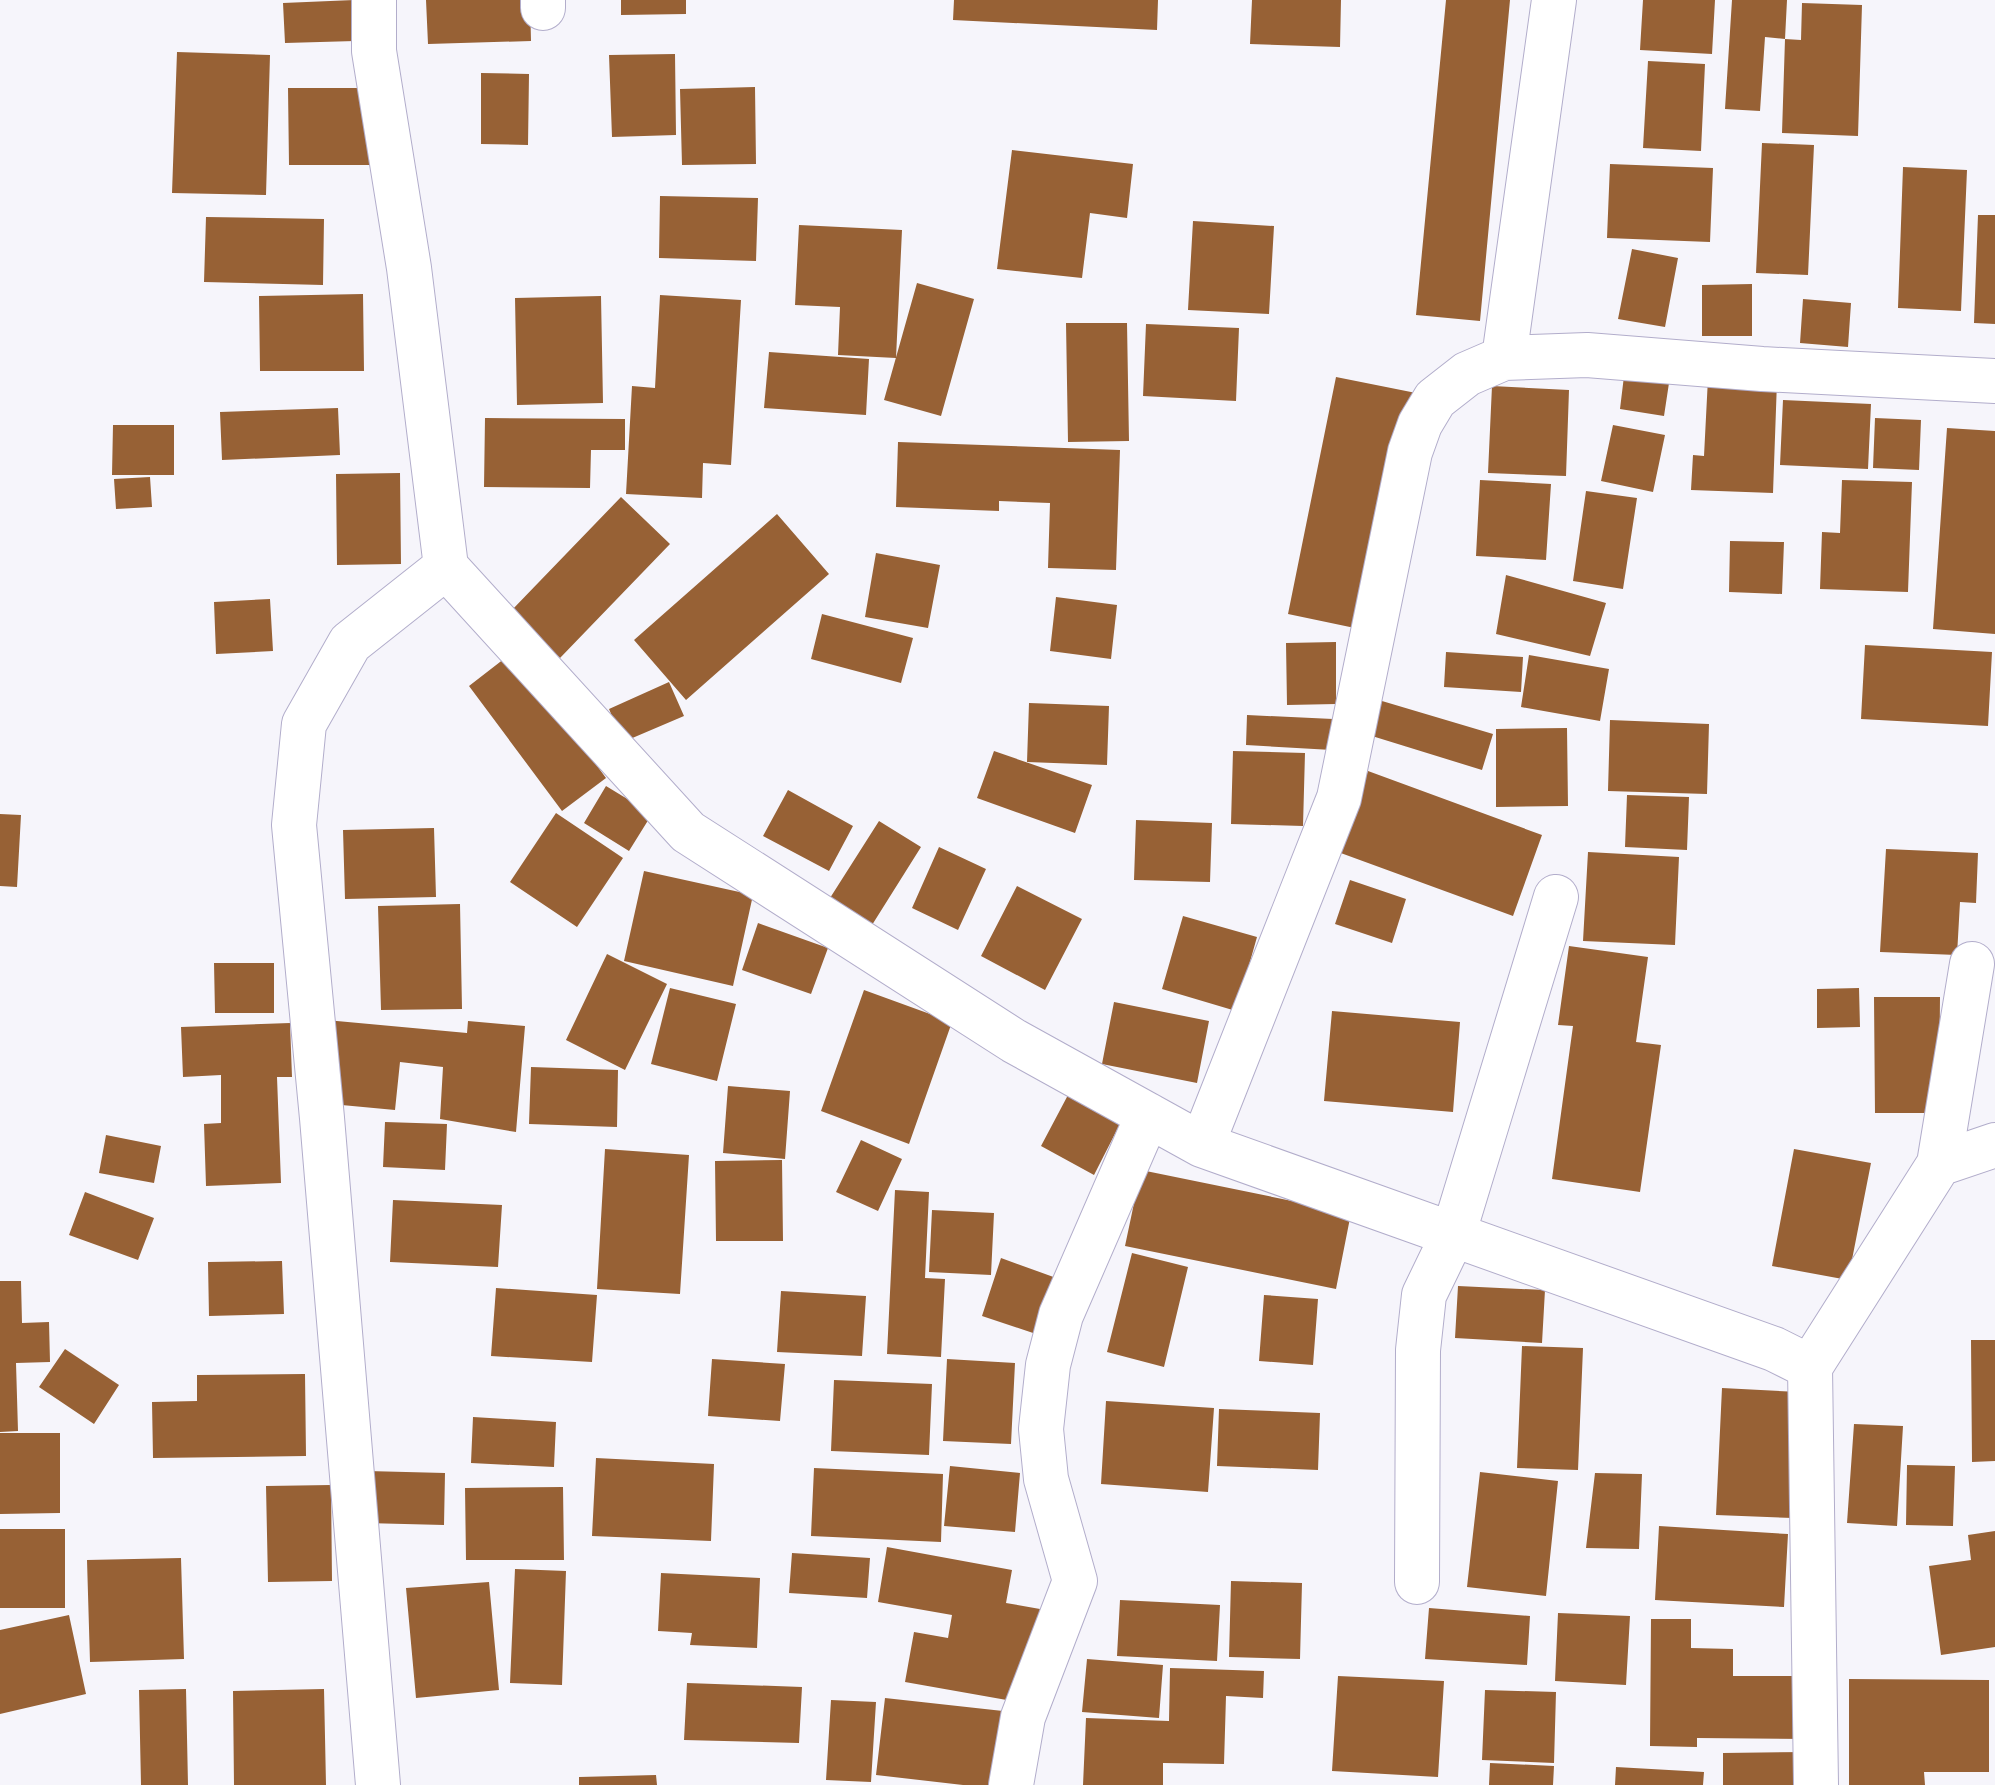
<svg xmlns="http://www.w3.org/2000/svg" width="1995" height="1785" font-family="Jost,sans-serif">
	<style>
		.building { fill: #976135 }
		.lines { fill: none; stroke-linecap: round; stroke-linejoin: round }
		.street-casing { stroke: #b2adcb; stroke-width: 46 }
		.street { stroke: #fff; stroke-width: 44 }
	</style>
	<rect width="100%" height="100%" fill="#f6f5fb"/>
	<path class="building" d="M 354,0 L 355,41 L 285,43 L 283,3 Z
		M 426,0 L 530,0 L 531,41 L 428,44 Z
		M 621,0 L 686,0 L 686,14 L 621,15 Z
		M 954,0 L 1158,0 L 1157,30 L 953,20 Z
		M 1252,0 L 1341,0 L 1340,47 L 1250,44 Z
		M 1446,0 L 1510,0 L 1480,321 L 1416,315 Z
		M 1643,0 L 1715,0 L 1712,54 L 1640,50 Z
		M 1732,0 L 1787,0 L 1785,39 L 1765,37 L 1760,111 L 1725,109 Z
		M 1802,3 L 1862,5 L 1858,136 L 1782,133 L 1785,39 L 1801,40 Z
		M 177,52 L 270,55 L 266,195 L 172,193 Z
		M 675,54 L 676,135 L 612,137 L 609,55 Z
		M 1648,61 L 1705,64 L 1701,151 L 1643,148 Z
		M 481,73 L 529,74 L 528,145 L 481,144 Z
		M 755,87 L 756,164 L 682,165 L 680,89 Z
		M 288,88 L 375,88 L 374,165 L 289,165 Z
		M 1762,143 L 1814,145 L 1808,275 L 1756,273 Z
		M 1012,150 L 1133,164 L 1127,218 L 1090,213 L 1082,278 L 997,269 Z
		M 1610,164 L 1713,168 L 1710,242 L 1607,238 Z
		M 1903,167 L 1967,170 L 1961,311 L 1898,308 Z
		M 660,196 L 758,198 L 756,261 L 659,258 Z
		M 1978,215 L 1995,215 L 1995,324 L 1974,323 Z
		M 206,217 L 324,219 L 323,285 L 204,282 Z
		M 1193,221 L 1274,226 L 1269,314 L 1188,310 Z
		M 799,225 L 902,230 L 896,358 L 838,355 L 840,307 L 795,305 Z
		M 1632,249 L 1678,258 L 1665,327 L 1618,319 Z
		M 917,283 L 974,299 L 941,416 L 884,400 Z
		M 1752,284 L 1752,336 L 1702,336 L 1702,285 Z
		M 363,294 L 364,371 L 260,371 L 259,296 Z
		M 660,295 L 741,300 L 731,465 L 703,463 L 702,498 L 626,494 L 632,386 L 655,388 Z
		M 601,296 L 603,403 L 517,405 L 515,298 Z
		M 1803,299 L 1851,303 L 1848,347 L 1800,343 Z
		M 1066,323 L 1127,323 L 1129,441 L 1068,442 Z
		M 1146,324 L 1239,328 L 1236,401 L 1143,396 Z
		M 769,352 L 869,359 L 866,415 L 764,408 Z
		M 1624,376 L 1669,383 L 1664,416 L 1620,409 Z
		M 1336,377 L 1416,393 L 1369,631 L 1288,614 Z
		M 1708,378 L 1777,381 L 1773,493 L 1691,490 L 1693,455 L 1704,456 Z
		M 1492,386 L 1569,390 L 1566,476 L 1488,473 Z
		M 1783,400 L 1871,404 L 1868,469 L 1780,465 Z
		M 338,408 L 340,455 L 222,460 L 220,412 Z
		M 485,418 L 625,419 L 625,450 L 591,450 L 590,488 L 484,487 Z
		M 1875,418 L 1921,420 L 1919,470 L 1873,468 Z
		M 113,425 L 174,425 L 174,475 L 112,475 Z
		M 1613,425 L 1665,435 L 1653,492 L 1601,481 Z
		M 1947,428 L 1995,431 L 1995,634 L 1933,629 Z
		M 898,442 L 1120,450 L 1116,570 L 1048,568 L 1050,503 L 999,501 L 999,511 L 896,507 Z
		M 400,473 L 401,564 L 337,565 L 336,474 Z
		M 150,477 L 152,507 L 116,509 L 114,479 Z
		M 1480,480 L 1551,484 L 1546,560 L 1476,556 Z
		M 1842,480 L 1912,482 L 1908,592 L 1820,589 L 1822,532 L 1840,533 Z
		M 1586,491 L 1637,498 L 1623,589 L 1573,581 Z
		M 621,497 L 670,544 L 560,658 L 511,611 Z
		M 777,514 L 829,574 L 686,700 L 634,640 Z
		M 1730,541 L 1784,542 L 1782,594 L 1729,592 Z
		M 876,553 L 940,565 L 928,628 L 865,617 Z
		M 1506,575 L 1606,603 L 1590,656 L 1496,634 Z
		M 1056,597 L 1117,605 L 1111,659 L 1050,651 Z
		M 270,599 L 273,651 L 216,654 L 214,602 Z
		M 822,614 L 913,638 L 901,683 L 811,659 Z
		M 1336,642 L 1336,704 L 1287,705 L 1286,643 Z
		M 1865,645 L 1992,652 L 1988,726 L 1861,719 Z
		M 513,652 L 606,778 L 562,811 L 469,686 Z
		M 1446,652 L 1523,657 L 1521,692 L 1444,687 Z
		M 1529,655 L 1609,669 L 1600,721 L 1521,707 Z
		M 669,682 L 684,716 L 623,742 L 609,709 Z
		M 1382,701 L 1493,734 L 1482,770 L 1372,736 Z
		M 1029,703 L 1109,706 L 1107,765 L 1027,762 Z
		M 1247,715 L 1333,719 L 1332,750 L 1246,745 Z
		M 1610,720 L 1709,724 L 1707,794 L 1608,791 Z
		M 1567,728 L 1568,806 L 1496,807 L 1496,729 Z
		M 994,751 L 1092,785 L 1075,833 L 977,798 Z
		M 1233,751 L 1305,753 L 1303,826 L 1231,824 Z
		M 1368,771 L 1542,835 L 1513,916 L 1338,852 Z
		M 606,786 L 652,814 L 629,851 L 584,823 Z
		M 788,790 L 853,826 L 829,871 L 763,836 Z
		M 1627,795 L 1689,797 L 1687,850 L 1625,847 Z
		M 556,813 L 623,858 L 577,927 L 510,882 Z
		M 0,814 L 21,815 L 17,887 L 0,886 Z
		M 1136,820 L 1212,823 L 1210,882 L 1134,880 Z
		M 879,821 L 921,847 L 872,925 L 830,898 Z
		M 434,828 L 436,897 L 345,899 L 343,830 Z
		M 939,847 L 986,869 L 958,930 L 912,908 Z
		M 1886,849 L 1978,853 L 1976,903 L 1960,902 L 1957,955 L 1880,952 Z
		M 1588,852 L 1679,857 L 1675,945 L 1583,941 Z
		M 644,871 L 753,895 L 733,986 L 624,961 Z
		M 1350,880 L 1406,899 L 1392,943 L 1335,924 Z
		M 1017,886 L 1082,919 L 1045,990 L 981,956 Z
		M 460,904 L 462,1009 L 381,1010 L 378,906 Z
		M 1183,916 L 1257,937 L 1236,1011 L 1162,989 Z
		M 758,923 L 828,948 L 811,994 L 742,970 Z
		M 1569,946 L 1648,957 L 1636,1042 L 1661,1045 L 1640,1192 L 1552,1179 L 1573,1026 L 1558,1025 Z
		M 607,954 L 667,984 L 625,1070 L 566,1040 Z
		M 214,963 L 274,963 L 274,1013 L 215,1013 Z
		M 670,988 L 736,1004 L 717,1081 L 651,1064 Z
		M 1859,988 L 1860,1027 L 1817,1028 L 1817,989 Z
		M 864,990 L 952,1022 L 909,1144 L 821,1111 Z
		M 1874,997 L 1940,997 L 1939,1113 L 1875,1113 Z
		M 1114,1002 L 1209,1021 L 1197,1083 L 1102,1064 Z
		M 1332,1011 L 1460,1022 L 1453,1112 L 1324,1101 Z
		M 326,1020 L 467,1033 L 468,1021 L 525,1026 L 516,1132 L 440,1119 L 443,1067 L 400,1062 L 395,1110 L 331,1104 Z
		M 290,1023 L 292,1077 L 277,1077 L 281,1183 L 206,1186 L 204,1124 L 221,1123 L 221,1075 L 183,1077 L 181,1027 Z
		M 531,1067 L 618,1070 L 617,1127 L 529,1124 Z
		M 728,1086 L 790,1091 L 785,1159 L 723,1153 Z
		M 1068,1095 L 1120,1124 L 1094,1175 L 1041,1146 Z
		M 385,1122 L 447,1124 L 445,1170 L 383,1167 Z
		M 106,1135 L 161,1146 L 154,1183 L 99,1173 Z
		M 861,1140 L 902,1159 L 878,1211 L 836,1192 Z
		M 605,1149 L 689,1155 L 680,1294 L 597,1289 Z
		M 1794,1149 L 1871,1163 L 1848,1280 L 1772,1266 Z
		M 782,1160 L 783,1241 L 716,1241 L 715,1161 Z
		M 1141,1170 L 1351,1213 L 1336,1289 L 1125,1246 Z
		M 895,1190 L 929,1192 L 925,1278 L 945,1279 L 941,1357 L 887,1354 Z
		M 85,1192 L 154,1218 L 138,1260 L 69,1235 Z
		M 393,1200 L 502,1205 L 498,1267 L 390,1262 Z
		M 932,1210 L 994,1213 L 991,1275 L 929,1272 Z
		M 1132,1253 L 1188,1267 L 1164,1367 L 1107,1352 Z
		M 1001,1258 L 1059,1279 L 1039,1335 L 982,1316 Z
		M 282,1261 L 284,1314 L 209,1316 L 208,1262 Z
		M 0,1281 L 21,1281 L 22,1323 L 49,1322 L 50,1362 L 16,1363 L 18,1431 L 0,1432 Z
		M 1458,1286 L 1545,1290 L 1542,1343 L 1455,1338 Z
		M 496,1288 L 597,1295 L 592,1362 L 491,1356 Z
		M 781,1291 L 866,1296 L 862,1356 L 777,1352 Z
		M 1264,1295 L 1318,1299 L 1313,1365 L 1259,1361 Z
		M 1971,1340 L 1995,1340 L 1995,1461 L 1972,1462 Z
		M 1522,1346 L 1583,1348 L 1578,1470 L 1517,1468 Z
		M 65,1349 L 119,1385 L 94,1424 L 39,1387 Z
		M 712,1359 L 785,1364 L 780,1421 L 708,1416 Z
		M 947,1359 L 1015,1363 L 1011,1444 L 943,1441 Z
		M 305,1374 L 306,1456 L 153,1458 L 152,1402 L 197,1401 L 197,1375 Z
		M 834,1380 L 932,1384 L 929,1455 L 831,1451 Z
		M 1722,1388 L 1799,1392 L 1793,1518 L 1716,1515 Z
		M 1106,1401 L 1214,1408 L 1208,1492 L 1101,1484 Z
		M 1219,1409 L 1320,1413 L 1318,1470 L 1217,1466 Z
		M 473,1417 L 556,1422 L 554,1467 L 471,1463 Z
		M 1854,1424 L 1903,1426 L 1897,1526 L 1847,1523 Z
		M 0,1433 L 60,1433 L 60,1513 L 0,1514 Z
		M 596,1458 L 714,1464 L 711,1541 L 592,1536 Z
		M 1907,1465 L 1955,1466 L 1953,1526 L 1906,1525 Z
		M 950,1466 L 1020,1473 L 1015,1532 L 944,1526 Z
		M 814,1468 L 943,1474 L 941,1542 L 811,1536 Z
		M 367,1471 L 445,1473 L 444,1525 L 365,1523 Z
		M 1480,1472 L 1558,1481 L 1546,1596 L 1467,1587 Z
		M 1595,1473 L 1642,1474 L 1639,1549 L 1586,1548 Z
		M 331,1485 L 332,1581 L 268,1582 L 266,1486 Z
		M 563,1487 L 564,1560 L 466,1560 L 465,1488 Z
		M 1659,1526 L 1788,1534 L 1784,1607 L 1655,1600 Z
		M 0,1529 L 65,1529 L 65,1608 L 0,1608 Z
		M 1995,1531 L 1995,1647 L 1941,1655 L 1929,1566 L 1971,1560 L 1968,1535 Z
		M 887,1547 L 1012,1570 L 1006,1603 L 1040,1609 L 1023,1703 L 905,1682 L 914,1632 L 948,1638 L 952,1615 L 878,1602 Z
		M 792,1553 L 870,1558 L 867,1598 L 789,1593 Z
		M 181,1558 L 184,1659 L 90,1662 L 87,1560 Z
		M 515,1569 L 566,1571 L 562,1685 L 510,1683 Z
		M 661,1573 L 760,1578 L 757,1648 L 690,1645 L 692,1633 L 658,1631 Z
		M 1231,1581 L 1302,1583 L 1300,1659 L 1229,1657 Z
		M 489,1582 L 499,1690 L 416,1698 L 406,1588 Z
		M 1120,1600 L 1220,1605 L 1217,1661 L 1117,1656 Z
		M 1429,1608 L 1530,1616 L 1527,1665 L 1425,1659 Z
		M 1558,1613 L 1630,1616 L 1626,1685 L 1555,1681 Z
		M 69,1615 L 86,1694 L 0,1714 L 0,1630 Z
		M 1651,1619 L 1691,1619 L 1691,1648 L 1733,1649 L 1733,1676 L 1808,1676 L 1807,1739 L 1697,1738 L 1697,1747 L 1650,1746 Z
		M 1087,1659 L 1163,1665 L 1159,1718 L 1082,1712 Z
		M 1170,1668 L 1264,1671 L 1263,1698 L 1226,1696 L 1224,1764 L 1163,1763 L 1163,1785 L 1083,1785 L 1086,1718 L 1169,1721 Z
		M 1338,1676 L 1444,1681 L 1438,1777 L 1332,1771 Z
		M 1849,1679 L 1989,1680 L 1989,1772 L 1924,1772 L 1925,1785 L 1849,1785 Z
		M 687,1683 L 802,1687 L 799,1743 L 684,1740 Z
		M 186,1689 L 188,1785 L 141,1785 L 139,1690 Z
		M 324,1689 L 326,1785 L 234,1785 L 233,1691 Z
		M 1485,1690 L 1556,1692 L 1554,1763 L 1482,1760 Z
		M 885,1698 L 1012,1712 L 1003,1785 L 963,1785 L 876,1775 Z
		M 831,1700 L 876,1702 L 871,1782 L 826,1780 Z
		M 1809,1752 L 1809,1785 L 1723,1785 L 1723,1753 Z
		M 1490,1763 L 1554,1766 L 1553,1785 L 1489,1785 Z
		M 1616,1767 L 1704,1772 L 1703,1785 L 1615,1785 Z
		M 656,1775 L 657,1785 L 579,1785 L 579,1777 Z"/>
	<g class="lines">
		<defs>
			<path id="street" d="M 374,0 L 374,51 L 409,268 L 446,567 L 350,643 L 304,724 L 294,825 L 322,1118 L 378,1785
				M 543,8 L 543,0
				M 1504,358 L 1554,0
				M 446,567 L 688,832 L 1014,1041 L 1202,1145 L 1774,1349 L 1810,1367 L 1816,1785
				M 1202,1145 L 1339,798 L 1410,452 L 1420,424 L 1435,399 L 1467,374 L 1504,358 L 1587,355 L 1762,369 L 1995,381
				M 1939,1164 L 1972,964
				M 1810,1367 L 1939,1164 L 1995,1145
				M 1417,1582 L 1418,1350 L 1424,1295 L 1453,1235 L 1556,897
				M 1011,1785 L 1023,1717 L 1075,1581 L 1046,1479 L 1041,1429 L 1048,1365 L 1061,1315 L 1148,1115"/>
		</defs>
		<use href="#street" class="street-casing"/>
		<use href="#street" class="street"/>
	</g>
</svg>
